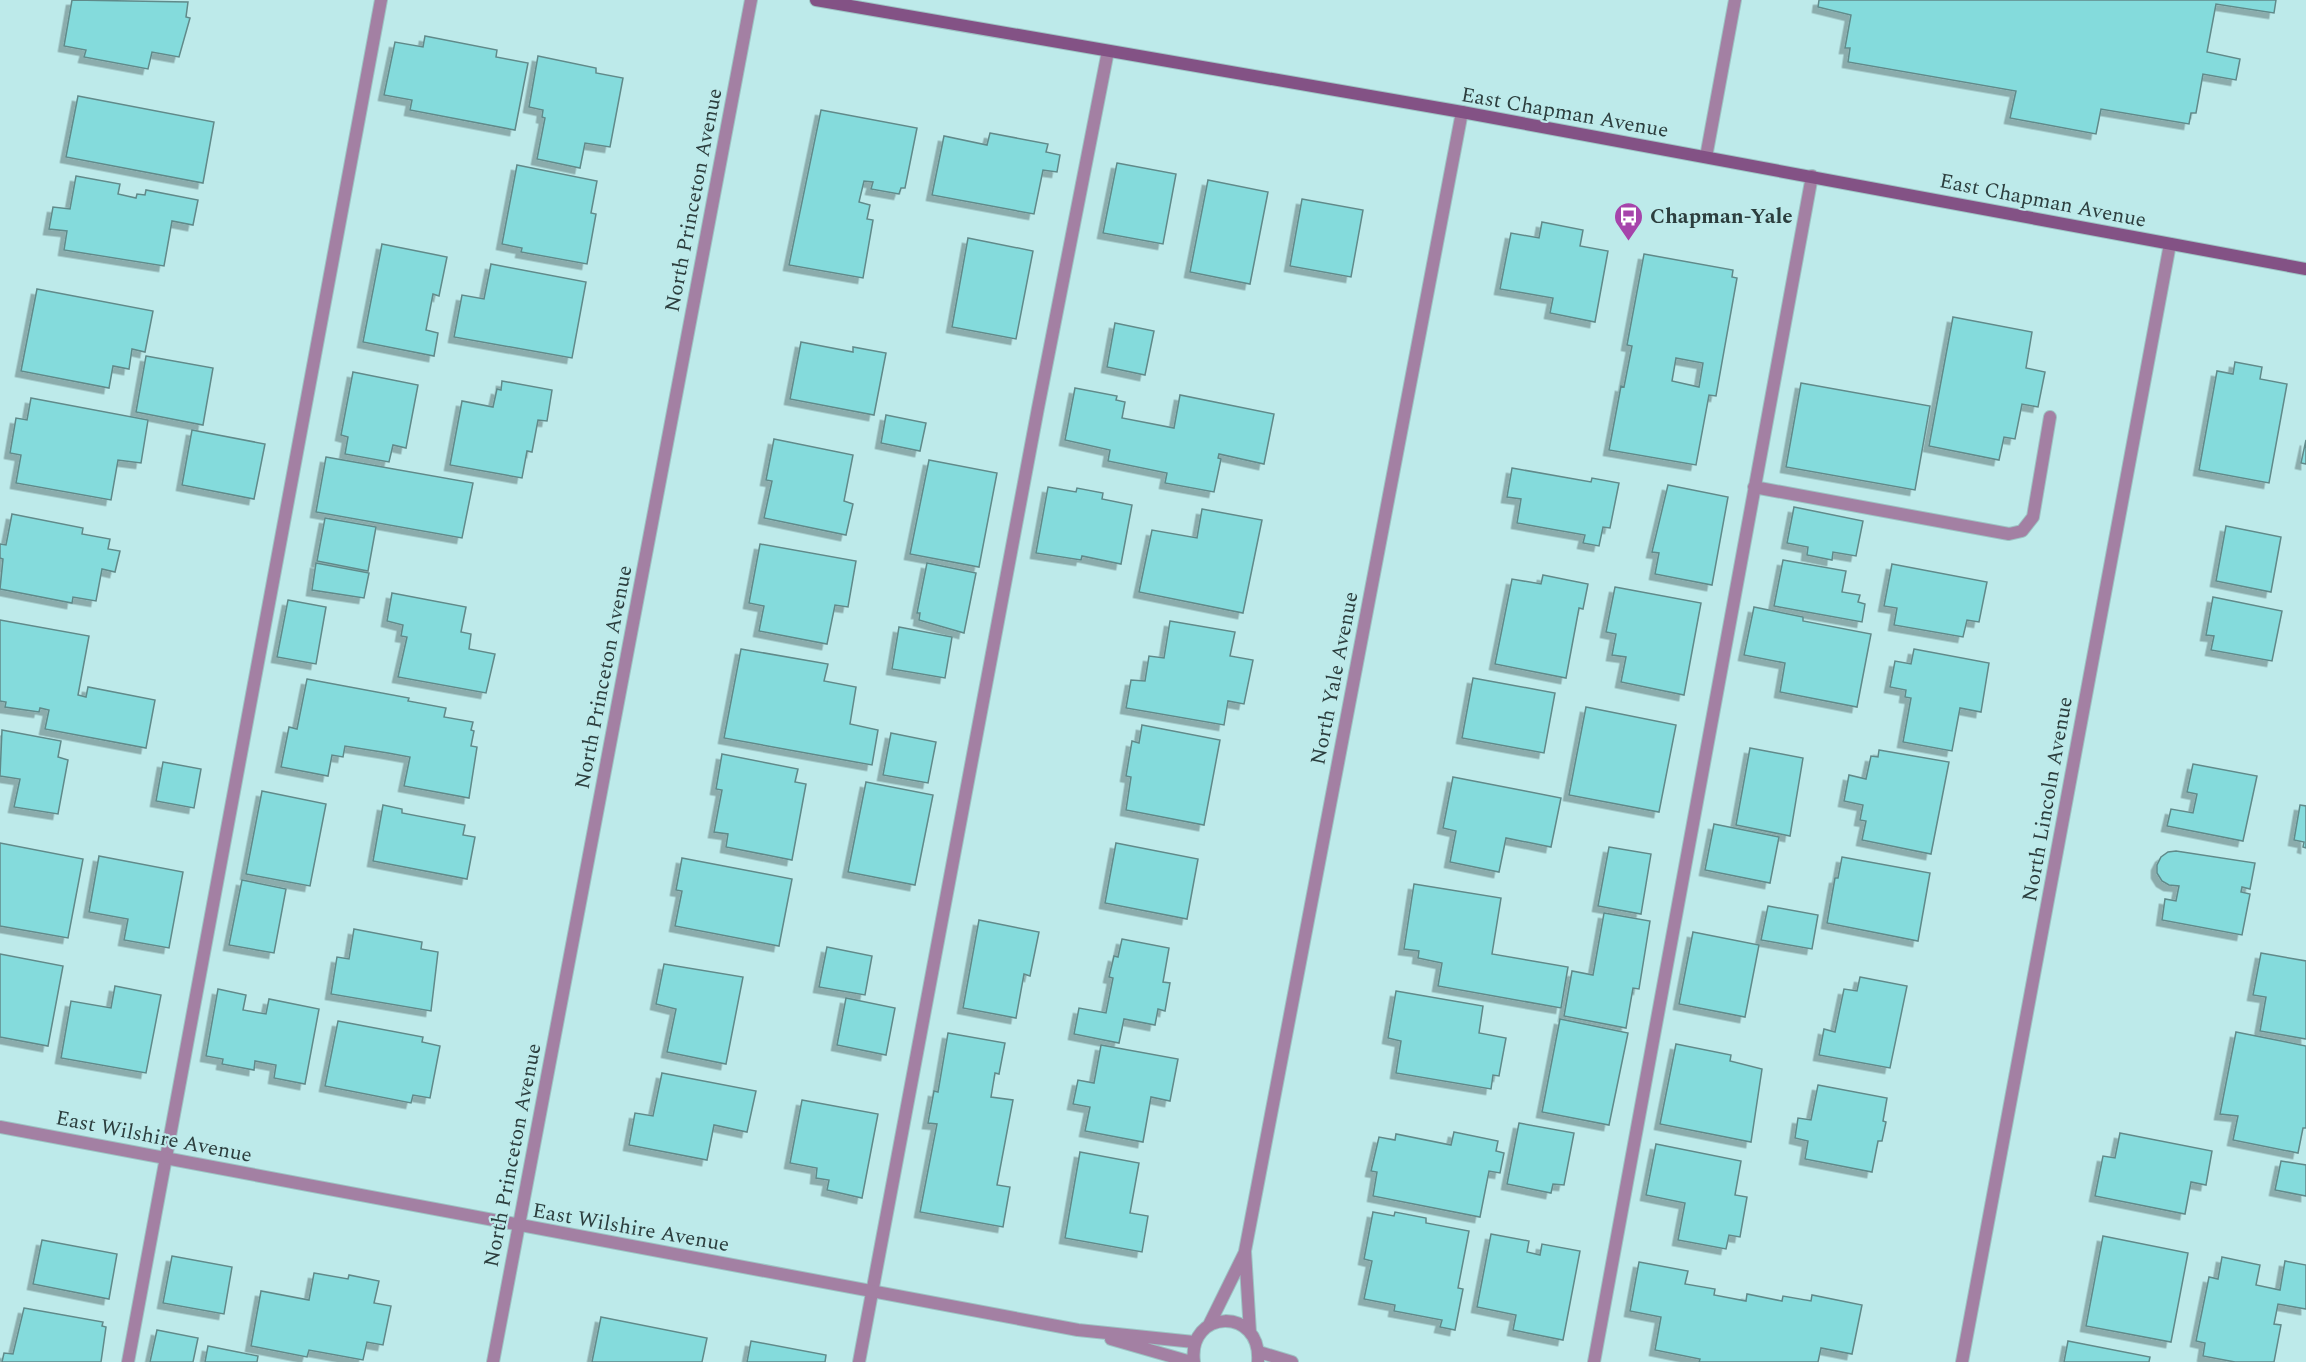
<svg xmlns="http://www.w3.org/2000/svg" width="2306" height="1362" font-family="Spectral,serif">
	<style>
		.building { fill: #84dbdc; stroke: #618a8a; stroke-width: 1.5; fill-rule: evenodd; filter: url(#shadow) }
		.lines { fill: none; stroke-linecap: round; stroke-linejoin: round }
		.service-casing { stroke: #9dc4c4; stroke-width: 14 }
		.minor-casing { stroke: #9dc4c4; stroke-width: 14 }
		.secondary-casing { stroke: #9dc4c4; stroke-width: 14 }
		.service { stroke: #a380a3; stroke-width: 12 }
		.minor { stroke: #a380a3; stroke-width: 12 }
		.secondary { stroke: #835285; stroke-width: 12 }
		.labels { text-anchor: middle; stroke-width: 4.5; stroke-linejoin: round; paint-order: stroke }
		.street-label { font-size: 21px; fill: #2c3e3e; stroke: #bdeaea }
		.poi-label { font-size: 21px; font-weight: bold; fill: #2c3e3e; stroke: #bdeaea; text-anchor: start }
	</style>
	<defs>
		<filter id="shadow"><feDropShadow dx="-5.5" dy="5.5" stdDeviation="0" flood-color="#0004"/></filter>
	</defs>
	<rect width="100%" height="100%" fill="#bdeaea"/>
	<path class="building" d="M 72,0 L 188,2 L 186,17 L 190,18 L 179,57 L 152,52 L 148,69 L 84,57 L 86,50 L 64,46 Z
		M 1819,0 L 2276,0 L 2274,13 L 2216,4 L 2207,52 L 2240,59 L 2236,80 L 2203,74 L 2196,113 L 2191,113 L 2189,124 L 2101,109 L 2096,134 L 2010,118 L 2016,91 L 1848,62 L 1850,48 L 1845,48 L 1851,15 L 1818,7 Z
		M 425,36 L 497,50 L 496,57 L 528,63 L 515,130 L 410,110 L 412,100 L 384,95 L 395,42 L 423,47 Z
		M 538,56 L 596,68 L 596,73 L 623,78 L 610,147 L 585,143 L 580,168 L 537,159 L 545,118 L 542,117 L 543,110 L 529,107 Z
		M 78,96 L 214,122 L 203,183 L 66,157 Z
		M 821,110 L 917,128 L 905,188 L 901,188 L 899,194 L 871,189 L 873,182 L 864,181 L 859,202 L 870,205 L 867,219 L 873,220 L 863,278 L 789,265 Z
		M 990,133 L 1048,144 L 1046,152 L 1060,155 L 1057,172 L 1043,170 L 1034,214 L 932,195 L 944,136 L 987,145 Z
		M 1117,163 L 1176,174 L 1163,244 L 1103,233 Z
		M 517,165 L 597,181 L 591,213 L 596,214 L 587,264 L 521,252 L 522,248 L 502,244 Z
		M 76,176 L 120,184 L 118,194 L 136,198 L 137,194 L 145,195 L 146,190 L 198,200 L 193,225 L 172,221 L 164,266 L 64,250 L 67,231 L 49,229 L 53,207 L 70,209 Z
		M 1208,180 L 1268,192 L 1250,284 L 1190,272 Z
		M 1302,199 L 1363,210 L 1351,277 L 1290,266 Z
		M 1542,222 L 1583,230 L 1580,246 L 1608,251 L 1595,322 L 1550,313 L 1553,298 L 1500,289 L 1511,233 L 1539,238 Z
		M 968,238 L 1033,251 L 1016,339 L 952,327 Z
		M 382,244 L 447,257 L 439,296 L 433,294 L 426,330 L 438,333 L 434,356 L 363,342 Z
		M 1644,254 L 1733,270 L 1732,277 L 1737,278 L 1716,396 L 1709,395 L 1696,465 L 1609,450 L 1621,386 L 1624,387 L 1632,346 L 1627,345 ZM 1676,358 L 1703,363 L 1699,387 L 1672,381 Z
		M 491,264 L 586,282 L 572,358 L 454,337 L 462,295 L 484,299 Z
		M 37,289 L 153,311 L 145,352 L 132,349 L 129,369 L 113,366 L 109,388 L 21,371 Z
		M 1953,317 L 2032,332 L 2026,368 L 2045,372 L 2038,407 L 2022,404 L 2015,439 L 2004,437 L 1999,460 L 1929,446 Z
		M 1115,323 L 1154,331 L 1145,375 L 1107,367 Z
		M 801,342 L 853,352 L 853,347 L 886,353 L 874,415 L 790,399 Z
		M 146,356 L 213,368 L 203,425 L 136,412 Z
		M 2235,362 L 2262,367 L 2260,379 L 2287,384 L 2269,483 L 2199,470 L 2217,371 L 2233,374 Z
		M 353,372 L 418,385 L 406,448 L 393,445 L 389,462 L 345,454 L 348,437 L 341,435 Z
		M 502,381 L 552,390 L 547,421 L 538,420 L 532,452 L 527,451 L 522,478 L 450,465 L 462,401 L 493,407 L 497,389 L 501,390 Z
		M 1801,383 L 1930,406 L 1915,490 L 1786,467 Z
		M 1075,388 L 1117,396 L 1116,400 L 1125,402 L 1122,418 L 1174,428 L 1180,395 L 1274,414 L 1264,464 L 1219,454 L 1218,458 L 1221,459 L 1214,492 L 1165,483 L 1167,473 L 1108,461 L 1110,450 L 1065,440 Z
		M 31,398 L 148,420 L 141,463 L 118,460 L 111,500 L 16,483 L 21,455 L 10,453 L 16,418 L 27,420 Z
		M 886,415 L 926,423 L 920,451 L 881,443 Z
		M 192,430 L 265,444 L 254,499 L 182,485 Z
		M 774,439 L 853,455 L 844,501 L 853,504 L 846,535 L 764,518 L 772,481 L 766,480 Z
		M 2306,440 L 2306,464 L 2301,463 Z
		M 326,457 L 473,483 L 462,538 L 316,512 Z
		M 929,460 L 997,473 L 979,567 L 910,554 Z
		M 1512,468 L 1591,482 L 1592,478 L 1619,483 L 1610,528 L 1603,527 L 1599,546 L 1583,543 L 1585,535 L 1517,523 L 1521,499 L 1507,497 Z
		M 1668,485 L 1728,497 L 1712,585 L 1655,574 L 1659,553 L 1652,552 Z
		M 1048,487 L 1076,492 L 1077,488 L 1103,493 L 1102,499 L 1132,505 L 1121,564 L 1082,556 L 1081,560 L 1036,553 Z
		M 1794,507 L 1863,521 L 1856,556 L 1833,552 L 1832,560 L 1807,555 L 1808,547 L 1787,543 Z
		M 1202,509 L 1262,520 L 1243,613 L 1139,592 L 1152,530 L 1197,538 Z
		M 12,514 L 83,528 L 82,534 L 110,539 L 108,549 L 120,551 L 115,572 L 102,569 L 96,601 L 73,597 L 72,603 L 0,589 L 3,559 L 0,558 L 0,544 L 6,545 Z
		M 325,518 L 376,527 L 368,571 L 317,561 Z
		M 2226,526 L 2281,537 L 2271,592 L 2216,581 Z
		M 760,544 L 856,561 L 848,607 L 835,605 L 827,644 L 759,631 L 764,606 L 749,603 Z
		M 1783,560 L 1846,571 L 1842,592 L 1860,595 L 1858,602 L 1865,604 L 1862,622 L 1774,606 Z
		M 316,563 L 369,573 L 364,598 L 312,590 Z
		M 927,563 L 976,573 L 964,633 L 919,620 L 920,613 L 917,613 Z
		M 1892,564 L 1987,582 L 1979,622 L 1967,620 L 1963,637 L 1894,625 L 1897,608 L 1884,606 Z
		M 1543,575 L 1588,584 L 1583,609 L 1579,608 L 1566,678 L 1495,664 L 1512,579 L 1541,584 Z
		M 1615,587 L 1701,603 L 1684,695 L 1621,682 L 1626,657 L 1612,655 L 1616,634 L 1606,632 Z
		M 392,593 L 466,607 L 461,632 L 471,634 L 469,649 L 495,654 L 486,693 L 398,677 L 407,637 L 401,636 L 403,625 L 387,621 Z
		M 2213,597 L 2282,611 L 2272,661 L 2211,650 L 2214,636 L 2206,635 Z
		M 288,600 L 326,607 L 316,664 L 277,657 Z
		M 1754,607 L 1803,617 L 1803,621 L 1871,634 L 1857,707 L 1780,692 L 1785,663 L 1744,655 Z
		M 0,620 L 89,636 L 78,695 L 86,697 L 88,687 L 155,700 L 146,748 L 45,729 L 49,710 L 40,708 L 39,712 L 5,707 L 6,702 L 0,701 Z
		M 1170,621 L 1235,632 L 1230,656 L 1253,660 L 1244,704 L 1228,701 L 1224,725 L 1126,708 L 1131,680 L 1145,681 L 1149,656 L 1164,658 Z
		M 899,627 L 952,637 L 945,678 L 892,669 Z
		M 741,649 L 828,664 L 824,681 L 856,687 L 850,724 L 878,730 L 872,765 L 724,738 Z
		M 1914,649 L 1989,663 L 1981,712 L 1960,708 L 1952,751 L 1903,742 L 1911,698 L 1905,697 L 1906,690 L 1890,687 L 1895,661 L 1911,664 Z
		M 1473,678 L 1555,693 L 1544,753 L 1462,738 Z
		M 307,679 L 409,698 L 408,701 L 446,708 L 444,717 L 473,722 L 471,730 L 474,731 L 471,746 L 477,747 L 469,798 L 404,786 L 410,757 L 388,753 L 345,746 L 343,757 L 332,755 L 328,776 L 281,767 L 289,727 L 297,729 Z
		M 1586,707 L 1676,725 L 1659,812 L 1569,795 Z
		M 1142,725 L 1220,740 L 1204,825 L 1126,810 L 1131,777 L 1126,776 L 1132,741 L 1139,743 Z
		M 2,730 L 61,741 L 58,757 L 68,760 L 58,814 L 14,807 L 20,779 L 0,776 Z
		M 891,733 L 936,742 L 928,783 L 883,775 Z
		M 1750,748 L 1803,758 L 1790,836 L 1736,825 Z
		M 1879,750 L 1949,762 L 1931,854 L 1862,840 L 1866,821 L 1860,820 L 1863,805 L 1844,801 L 1849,775 L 1866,779 L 1871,756 L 1878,757 Z
		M 722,754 L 798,769 L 795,782 L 806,784 L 792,860 L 726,847 L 728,834 L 714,832 L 722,790 L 716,789 Z
		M 163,762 L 201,769 L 194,808 L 156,801 Z
		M 2193,764 L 2257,776 L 2243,841 L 2167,826 L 2171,809 L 2193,813 L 2197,794 L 2187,792 Z
		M 1453,777 L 1561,798 L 1551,847 L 1506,838 L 1499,872 L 1450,862 L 1456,831 L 1443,828 Z
		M 866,782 L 933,795 L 915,885 L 848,872 Z
		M 262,791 L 326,804 L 310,886 L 246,874 Z
		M 383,805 L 402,809 L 402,813 L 465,825 L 463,835 L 475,837 L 467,879 L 373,861 Z
		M 2300,805 L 2306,806 L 2306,848 L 2303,847 L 2304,842 L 2294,840 Z
		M 1714,824 L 1779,837 L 1770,883 L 1705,870 Z
		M 0,843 L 83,859 L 68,938 L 0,926 Z
		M 1116,843 L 1198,859 L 1187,919 L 1105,903 Z
		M 1609,847 L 1651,854 L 1641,914 L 1598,906 Z
		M 2176,851 L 2255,863 L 2250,889 L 2242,887 L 2241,892 L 2250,894 L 2242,935 L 2162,920 L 2165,899 L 2176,901 L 2179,886 L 2169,885 L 2162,881 L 2157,873 L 2157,865 L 2161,857 L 2168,852 Z
		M 99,856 L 183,872 L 169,948 L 124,940 L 128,919 L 89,912 Z
		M 1842,857 L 1930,873 L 1918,941 L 1827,923 L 1835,878 L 1838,878 Z
		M 682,858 L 792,879 L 779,946 L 675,926 L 682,891 L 676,890 Z
		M 242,880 L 286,889 L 274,953 L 229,945 Z
		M 1414,884 L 1501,898 L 1492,954 L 1568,967 L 1561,1008 L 1438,986 L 1442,963 L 1418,958 L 1419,951 L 1404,949 Z
		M 1768,906 L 1818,915 L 1812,949 L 1761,940 Z
		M 1604,913 L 1650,921 L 1639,989 L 1633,988 L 1626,1028 L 1564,1016 L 1572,971 L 1593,975 Z
		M 979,920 L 1039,932 L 1030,976 L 1024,974 L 1016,1018 L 963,1008 Z
		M 354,929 L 422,942 L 421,949 L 438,952 L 431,1011 L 331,994 L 337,957 L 349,959 Z
		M 1693,932 L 1759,945 L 1745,1017 L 1679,1004 Z
		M 1122,939 L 1169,948 L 1163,982 L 1170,983 L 1165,1011 L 1158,1009 L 1155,1025 L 1124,1019 L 1119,1043 L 1074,1034 L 1079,1008 L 1106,1013 L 1113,978 L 1109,977 L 1114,956 L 1118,957 Z
		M 827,947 L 872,956 L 865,995 L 819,987 Z
		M 2261,953 L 2306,961 L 2306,1039 L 2260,1031 L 2266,997 L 2253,995 Z
		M 0,954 L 63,966 L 48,1046 L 0,1037 Z
		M 664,964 L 743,977 L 726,1064 L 667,1052 L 676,1009 L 656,1004 Z
		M 1860,977 L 1907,986 L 1890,1068 L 1819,1055 L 1824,1029 L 1835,1032 L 1844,989 L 1857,991 Z
		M 115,986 L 161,995 L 146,1073 L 61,1058 L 71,1001 L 111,1008 Z
		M 218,989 L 246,995 L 243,1010 L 266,1014 L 269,999 L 319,1009 L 305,1084 L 274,1078 L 276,1065 L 255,1061 L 254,1070 L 222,1064 L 223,1059 L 206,1056 Z
		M 1396,991 L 1483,1006 L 1479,1033 L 1506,1038 L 1499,1076 L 1493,1075 L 1491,1089 L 1396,1073 L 1401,1041 L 1388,1038 Z
		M 846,998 L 895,1008 L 886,1055 L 837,1045 Z
		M 1560,1019 L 1628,1033 L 1609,1125 L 1542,1112 Z
		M 338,1021 L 423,1037 L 422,1042 L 440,1046 L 430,1098 L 413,1095 L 411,1103 L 325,1086 Z
		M 2236,1032 L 2306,1046 L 2306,1128 L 2303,1128 L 2298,1153 L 2233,1140 L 2238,1116 L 2220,1114 Z
		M 948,1033 L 1005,1043 L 999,1074 L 995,1073 L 991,1097 L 1013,1100 L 997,1185 L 1010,1187 L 1003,1227 L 920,1212 L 937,1124 L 928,1123 L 934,1091 L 938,1092 Z
		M 1676,1044 L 1731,1055 L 1730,1061 L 1762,1069 L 1751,1142 L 1660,1124 Z
		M 1101,1045 L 1178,1059 L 1170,1101 L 1151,1097 L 1143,1142 L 1085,1131 L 1090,1107 L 1073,1104 L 1078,1080 L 1094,1083 Z
		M 662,1073 L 756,1091 L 747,1132 L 714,1125 L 707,1160 L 629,1145 L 635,1113 L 653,1116 Z
		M 1818,1085 L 1887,1098 L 1883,1121 L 1886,1122 L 1882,1141 L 1878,1141 L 1872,1172 L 1805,1159 L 1808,1141 L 1795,1138 L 1798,1118 L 1811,1120 Z
		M 802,1100 L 878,1114 L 862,1198 L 827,1190 L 829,1180 L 816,1178 L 817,1168 L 790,1163 Z
		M 1519,1123 L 1574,1133 L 1564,1185 L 1553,1184 L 1551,1193 L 1507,1184 Z
		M 1454,1132 L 1498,1141 L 1496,1151 L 1504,1153 L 1500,1173 L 1489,1171 L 1480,1217 L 1373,1196 L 1377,1172 L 1371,1171 L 1379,1137 L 1395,1140 L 1396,1134 L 1451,1145 Z
		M 2120,1133 L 2212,1151 L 2206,1185 L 2191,1182 L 2185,1214 L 2095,1196 L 2103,1156 L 2115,1158 Z
		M 1656,1144 L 1741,1161 L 1735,1195 L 1747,1197 L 1740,1237 L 1729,1235 L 1726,1249 L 1678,1240 L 1685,1203 L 1646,1195 Z
		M 1080,1152 L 1139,1163 L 1130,1213 L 1148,1216 L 1142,1252 L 1065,1238 Z
		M 2281,1161 L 2306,1165 L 2306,1196 L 2275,1190 Z
		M 1373,1212 L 1394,1216 L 1395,1212 L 1426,1218 L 1426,1223 L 1469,1231 L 1458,1288 L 1463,1289 L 1455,1330 L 1440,1327 L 1442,1320 L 1394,1311 L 1395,1305 L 1364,1299 L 1372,1261 L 1364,1259 Z
		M 1491,1234 L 1529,1241 L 1527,1252 L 1540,1255 L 1542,1244 L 1580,1251 L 1563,1340 L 1513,1330 L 1516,1315 L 1477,1307 Z
		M 2103,1236 L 2188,1253 L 2171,1342 L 2086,1326 Z
		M 42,1240 L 117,1254 L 109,1299 L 33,1284 Z
		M 172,1256 L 232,1267 L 224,1314 L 163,1303 Z
		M 2222,1257 L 2260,1265 L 2256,1285 L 2280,1290 L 2285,1261 L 2306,1265 L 2306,1309 L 2278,1304 L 2274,1324 L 2281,1325 L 2274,1362 L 2235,1362 L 2203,1356 L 2205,1343 L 2196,1341 L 2209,1277 L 2218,1279 Z
		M 1639,1262 L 1688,1271 L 1685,1284 L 1715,1289 L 1714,1295 L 1746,1301 L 1747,1294 L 1782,1301 L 1783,1296 L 1811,1301 L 1812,1295 L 1862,1305 L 1852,1354 L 1821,1348 L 1818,1362 L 1699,1362 L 1700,1359 L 1655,1350 L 1661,1317 L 1630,1311 Z
		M 314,1273 L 348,1279 L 349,1275 L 379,1281 L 374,1303 L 391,1306 L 383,1345 L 367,1342 L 363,1360 L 309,1350 L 307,1357 L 251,1346 L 261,1291 L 309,1300 Z
		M 24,1308 L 103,1322 L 102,1326 L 106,1327 L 101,1362 L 2,1362 L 4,1353 L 13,1354 Z
		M 601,1317 L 707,1338 L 702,1362 L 592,1362 Z
		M 157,1330 L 198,1338 L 193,1362 L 150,1362 Z
		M 751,1341 L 826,1355 L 825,1362 L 747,1362 Z
		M 2068,1341 L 2150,1357 L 2149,1362 L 2064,1362 Z
		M 208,1346 L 258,1356 L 257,1362 L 205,1362 Z"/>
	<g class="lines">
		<defs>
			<path id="service" d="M 1754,487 L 2009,534 L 2022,531 L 2033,517 L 2050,417
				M 128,1362 L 381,0
				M 859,1362 L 1038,408 L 1108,51
				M 1594,1362 L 1812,176"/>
			<path id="minor" d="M 1706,157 L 1735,0
				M 0,1127 L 1078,1330 L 1194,1342
				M 1209,1325 L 1245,1252
				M 1250,1332 L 1245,1251 L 1462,112
				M 1111,1339 L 1191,1362
				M 1259,1352 L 1292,1362
				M 493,1362 L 751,0
				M 1194,1362 C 1187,1309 1262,1306 1258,1362
				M 1962,1362 L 2170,244"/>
			<path id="secondary" d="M 816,0 L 1462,112 L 2306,269"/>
		</defs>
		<use href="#service" class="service-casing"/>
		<use href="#minor" class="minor-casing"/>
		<use href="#secondary" class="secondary-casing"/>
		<use href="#service" class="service"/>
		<use href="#minor" class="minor"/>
		<use href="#secondary" class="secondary"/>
	</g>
	<defs>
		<symbol id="bus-pin" viewBox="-11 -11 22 30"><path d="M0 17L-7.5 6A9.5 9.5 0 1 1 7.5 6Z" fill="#a644ab" stroke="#bdeaea"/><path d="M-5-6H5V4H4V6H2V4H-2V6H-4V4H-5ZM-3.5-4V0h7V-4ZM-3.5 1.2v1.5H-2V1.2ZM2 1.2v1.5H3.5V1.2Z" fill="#fff"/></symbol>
	</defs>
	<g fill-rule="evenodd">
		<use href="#bus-pin" x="1612" y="200" width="33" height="45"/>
	</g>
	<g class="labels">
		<g class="street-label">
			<text transform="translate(1565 112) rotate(10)" y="7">East Chapman Avenue</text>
			<text transform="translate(693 200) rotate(-79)" y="7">North Princeton Avenue</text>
			<text transform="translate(2043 200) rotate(11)" y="7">East Chapman Avenue</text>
			<text transform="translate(603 677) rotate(-79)" y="7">North Princeton Avenue</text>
			<text transform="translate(1334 678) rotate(-79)" y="7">North Yale Avenue</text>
			<text transform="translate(2047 799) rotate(-80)" y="7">North Lincoln Avenue</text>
			<text transform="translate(154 1136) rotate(11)" y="7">East Wilshire Avenue</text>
			<text transform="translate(512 1155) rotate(-79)" y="7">North Princeton Avenue</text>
			<text transform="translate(631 1227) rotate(10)" y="7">East Wilshire Avenue</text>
		</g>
		<g class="poi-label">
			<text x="1650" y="223">Chapman-Yale</text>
		</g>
	</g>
</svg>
